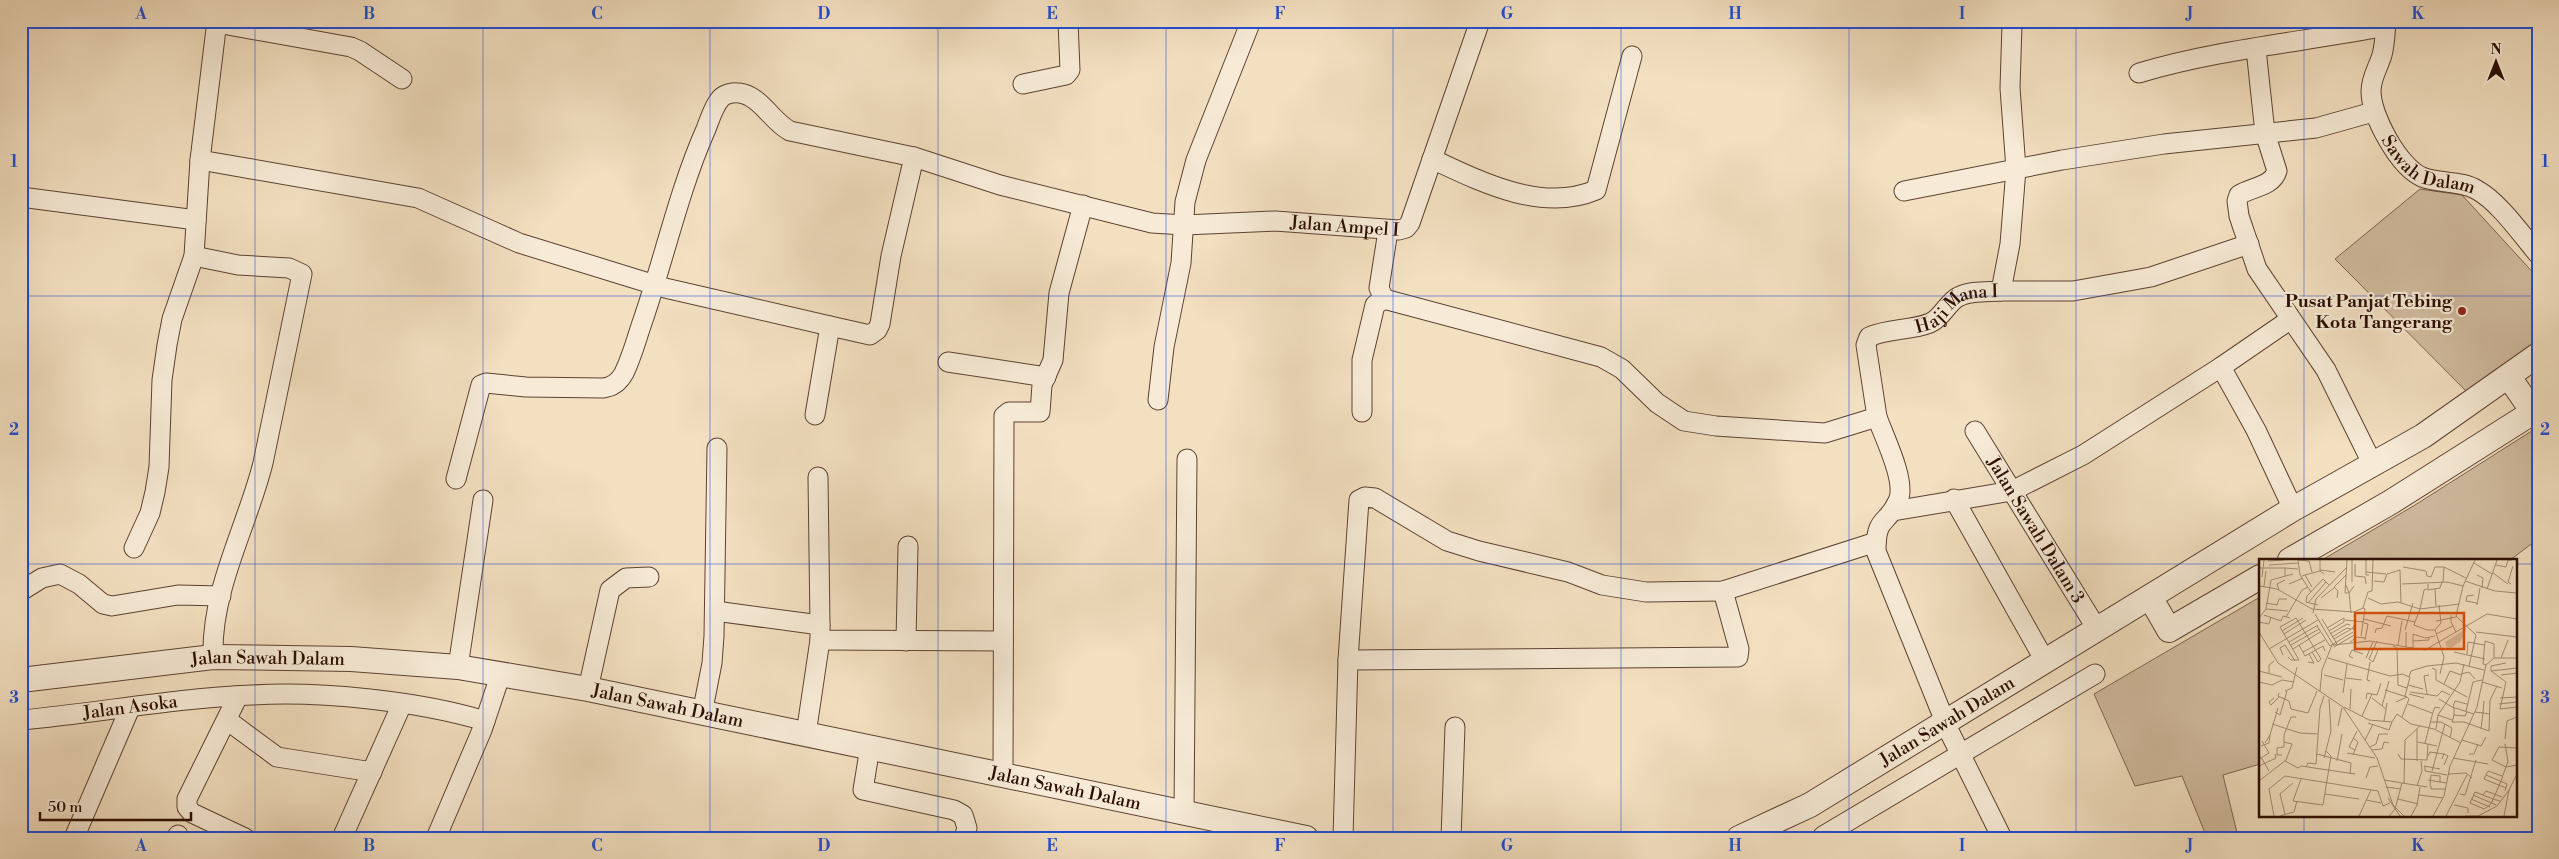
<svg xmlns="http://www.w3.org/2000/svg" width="2559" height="859" font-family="'Libre Bodoni',serif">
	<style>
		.green { fill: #d1bca0; stroke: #7e6450 }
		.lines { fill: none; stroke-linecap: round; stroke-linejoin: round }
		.minor-casing { stroke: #5d4231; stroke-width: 21 }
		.tertiary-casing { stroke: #5d4231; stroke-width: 26 }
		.minor { stroke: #f7ebd7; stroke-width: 19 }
		.tertiary { stroke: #f7ebd7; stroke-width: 24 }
		.grid { fill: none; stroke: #1d4ed8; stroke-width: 1; stroke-opacity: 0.55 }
		.poi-dot { fill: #8f2418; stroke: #f7ebd7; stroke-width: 2 }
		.labels { text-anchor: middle; stroke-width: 4.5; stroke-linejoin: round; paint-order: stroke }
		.street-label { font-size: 18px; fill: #2b0d01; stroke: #f7ebd7 }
		.poi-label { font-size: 18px; font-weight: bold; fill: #2b0d01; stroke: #f7ebd7; text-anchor: end }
		.inset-road { fill: none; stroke: #a38c74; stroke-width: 1 }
		.view { fill: #d5510b; fill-opacity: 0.15; stroke: #d5510b; stroke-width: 2.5 }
		.inset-edge { fill: none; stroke: #2b0d01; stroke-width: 2.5 }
		.neatline { fill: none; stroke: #1d4ed8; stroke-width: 2 }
		.grid-label { font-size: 16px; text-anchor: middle; font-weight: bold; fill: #1d4ed8 }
	</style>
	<rect width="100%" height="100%" fill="#f3e0c1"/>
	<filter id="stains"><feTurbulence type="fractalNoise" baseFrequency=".004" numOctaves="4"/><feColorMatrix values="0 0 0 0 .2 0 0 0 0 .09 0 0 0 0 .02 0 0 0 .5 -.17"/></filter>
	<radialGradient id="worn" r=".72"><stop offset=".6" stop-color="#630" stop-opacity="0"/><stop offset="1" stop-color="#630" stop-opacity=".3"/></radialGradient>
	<path class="green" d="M 2420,189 L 2462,195 L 2538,278 L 2538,343 L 2518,361 L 2467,392 L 2335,259 Z
		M 2538,427 L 2538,539 L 2510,560 L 2322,560 L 2415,505 Z
		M 2260,597 L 2260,764 L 2223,775 L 2238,837 L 2207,838 L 2182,776 L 2135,786 L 2094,694 Z"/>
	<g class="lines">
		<defs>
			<g id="minor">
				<path id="s1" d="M 2386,21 C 2385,33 2385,44 2382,55 C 2378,68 2371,78 2371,91 C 2371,116 2399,167 2422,177 C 2439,184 2461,180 2477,190 C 2499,202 2521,234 2538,254"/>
				<path d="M 217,23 L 351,47 L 360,51 L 402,79"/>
				<path d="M 2256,49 L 2265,133 L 2277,171 C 2272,187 2251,187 2239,195 L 2237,201 L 2239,216 L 2257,269 L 2326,370 L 2373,465"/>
				<path d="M 2139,73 C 2219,49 2304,42 2386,26"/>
				<path d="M 1023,84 L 1066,75 L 1070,70 L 1068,21"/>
				<path d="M 1432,159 C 1481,182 1542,213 1596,190 L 1632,56"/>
				<path d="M 200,160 L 418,198 L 519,243 L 665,288 L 830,326"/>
				<path d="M 1904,191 L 2062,160 L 2164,144 L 2316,128 L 2373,112"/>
				<path d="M 21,197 L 196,220"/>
				<path id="s2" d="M 1388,231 L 1379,288 L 1384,299 L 1601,357 L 1622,369 L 1657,403 L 1684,421 L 1716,426 L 1825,433 L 1877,417 L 1866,345 L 1869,337 C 1889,328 1910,331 1930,323 C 1942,318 1947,303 1958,297 C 1970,290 1988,292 2001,291 L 2010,244 L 2016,169 L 2010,88 L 2012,24 L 2009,21"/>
				<path d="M 194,256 L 238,265 L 289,268 L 302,274 L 263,463 C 247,527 211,589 213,657"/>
				<path d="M 2001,291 L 2073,291 L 2151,277 L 2249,244"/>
				<path d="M 948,362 L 1046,377"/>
				<path d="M 2221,367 L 2256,430 L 2293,509"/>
				<path d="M 1158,400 L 1164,347 L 1181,263 L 1185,202 L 1196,160 L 1251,21"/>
				<path d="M 1362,412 L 1362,360 L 1375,305 L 1384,299"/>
				<path d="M 815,415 L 830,326 L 870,335 L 877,330 L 880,324 L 891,256 L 914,157"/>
				<path d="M 1877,417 C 1884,437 1907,482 1898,501 C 1887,526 1876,515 1876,551 L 1948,729 L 2002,838"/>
				<path id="s3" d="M 1975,431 L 2097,629"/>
				<path d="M 818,477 L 820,625"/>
				<path id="s4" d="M 456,479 L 481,385 L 486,383 L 526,387 L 603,388 C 613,387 619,382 624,373 C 632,357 637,337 643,320 C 665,256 679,190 706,129 C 710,119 714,105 721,98 C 725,94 733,92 739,93 C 760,95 772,122 790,131 L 914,157 L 1000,185 L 1152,223 L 1184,225 L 1275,221 L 1399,230 L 1406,228 L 1410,223 L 1480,21"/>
				<path d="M 1954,499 L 2045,661"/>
				<path d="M 1893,511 L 2012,491 L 2083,455 L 2221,367 L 2291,319"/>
				<path d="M 134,548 L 150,513 L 155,492 L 159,467 L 162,380 L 167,345 L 172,319 L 194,256 L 200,160 L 217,21"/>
				<path d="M 21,591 L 42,578 L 60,574 L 79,584 L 103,604 L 112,606 L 178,595 L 221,596"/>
				<path d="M 715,611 L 820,625 L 820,640 L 1003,641"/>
				<path d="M 906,641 L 908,546"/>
				<path d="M 1348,660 L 1738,657 L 1739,649 L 1723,591"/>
				<path d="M 458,667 L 483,500"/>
				<path d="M 588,689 L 610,590 L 626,578 L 649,577"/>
				<path d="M 238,696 L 187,799 L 187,807 L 192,813 L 245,838"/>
				<path d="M 702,714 L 712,663 L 714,636 L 717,448"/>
				<path id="s5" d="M 21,720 C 98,713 175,698 252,695 C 321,691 419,701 485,721"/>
				<path d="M 227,720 L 277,757 L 372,772"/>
				<path d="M 806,734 L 820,640"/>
				<path d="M 870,747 L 863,790 L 954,810 L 963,815 L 967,828 L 964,838"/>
				<path d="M 1003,775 L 1004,416 L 1009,412 L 1040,412 L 1042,385 L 1053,360 L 1059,293 L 1083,205"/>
				<path d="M 1184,814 L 1187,459"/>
				<path d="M 1823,836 L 2095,674"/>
				<path d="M 74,838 L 130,708"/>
				<path d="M 176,838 L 178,835"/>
				<path d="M 342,838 L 402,704"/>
				<path d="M 436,838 L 482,730 L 501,673"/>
				<path d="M 1343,838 L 1348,660 L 1359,500 L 1365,497 L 1375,498 L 1447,541 L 1479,551 L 1568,572 L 1602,585 L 1646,592 L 1723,591 L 1876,542"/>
				<path d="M 1451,838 L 1455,727"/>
			</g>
			<g id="tertiary">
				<path d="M 2509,377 L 2533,412"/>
				<path d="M 2290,560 L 2391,502 L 2538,409"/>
				<path d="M 2150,597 L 2169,630 L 2260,577"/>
				<path id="s6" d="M 21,680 L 213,657 L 351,659 L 458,667 L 588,689 L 1306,838"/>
				<path id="s7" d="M 1739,838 L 1810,805 L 2293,509 L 2423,436 L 2538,355"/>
			</g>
		</defs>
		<use href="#minor" class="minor-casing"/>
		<use href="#tertiary" class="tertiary-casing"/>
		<use href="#minor" class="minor"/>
		<use href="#tertiary" class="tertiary"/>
	</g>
	<path class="grid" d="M 255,21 L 255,838M 483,21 L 483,838M 710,21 L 710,838M 938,21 L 938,838M 1166,21 L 1166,838M 1393,21 L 1393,838M 1621,21 L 1621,838M 1849,21 L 1849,838M 2076,21 L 2076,838M 2304,21 L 2304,560M 21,296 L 2538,296M 21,564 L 2260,564M 2515,564 L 2538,564M 2304,815 L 2304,838"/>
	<circle class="poi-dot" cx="2462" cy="311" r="5"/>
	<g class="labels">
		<g class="street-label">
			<text dy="6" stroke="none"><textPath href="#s1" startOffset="175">Sawah Dalam</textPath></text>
			<text dy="6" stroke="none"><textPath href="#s4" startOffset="1190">Jalan Ampel I</textPath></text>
			<text dy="6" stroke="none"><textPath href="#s2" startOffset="772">Haji Mana I</textPath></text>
			<text dy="6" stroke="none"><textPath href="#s3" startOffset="116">Jalan Sawah Dalam 3</textPath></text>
			<text dy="6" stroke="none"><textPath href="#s6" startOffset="248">Jalan Sawah Dalam</textPath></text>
			<text dy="6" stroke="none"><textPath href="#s6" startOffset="652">Jalan Sawah Dalam</textPath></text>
			<text dy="6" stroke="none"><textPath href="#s5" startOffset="110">Jalan Asoka</textPath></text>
			<text dy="6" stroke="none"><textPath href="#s7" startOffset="239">Jalan Sawah Dalam</textPath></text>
			<text dy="6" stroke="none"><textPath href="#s6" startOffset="1058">Jalan Sawah Dalam</textPath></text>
		</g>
		<g class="poi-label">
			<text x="2452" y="307">Pusat Panjat Tebing<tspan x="2452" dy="21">Kota Tangerang</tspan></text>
		</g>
	</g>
	<g transform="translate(2259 559)">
		<rect width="258" height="258" fill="#f3e0c1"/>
		<path d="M 208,69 L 202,82 L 192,89 L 187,87 L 186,83 Z" fill="#d1bca0"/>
		<path class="inset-road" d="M 39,1 L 41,16 L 52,33M 39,1 L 50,2 L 53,13M 61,1 L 61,12 L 65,15M 88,1 L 86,34 L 89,34M 107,1 L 107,16 L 110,16M 216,1 L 204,27 L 197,57 L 217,76M 9,2 L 25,1M 215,4 L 233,15M 96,5 L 96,17 L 106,18 L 107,25M 10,6 L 39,4M 237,6 L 247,8 L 249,1 L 253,1M 144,8 L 167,12 L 168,17 L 172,18 L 176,8 L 185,8 L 207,19M 0,9 L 26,9M 61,11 L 76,13M 141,11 L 142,44M 107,13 L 127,15M 234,14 L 249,25M 46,16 L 61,12M 218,16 L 224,19 L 223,29M 26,17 L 26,9 L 39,10M 43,17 L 46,16 L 53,28M 3,18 L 5,1M 115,22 L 125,23 L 128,15 L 141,11M 206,22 L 236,32 L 258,34M 93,23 L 93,1M 184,23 L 185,8M 30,25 L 44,19M 143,25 L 188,23 L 204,27M 169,25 L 169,31 L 181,29 L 183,23M 252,25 L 249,23 L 254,7M 87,26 L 90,34 L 95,27M 1,27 L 18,30 L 53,50 L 95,53 L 104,49 L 109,33 L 113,32 L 114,1M 5,27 L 7,12M 176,30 L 177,47M 228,30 L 238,1M 20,31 L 18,25 L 26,21M 90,34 L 92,54M 215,36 L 208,37 L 207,42 L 218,44M 62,39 L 75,29M 78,39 L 79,32 L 75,28 L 87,16M 109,39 L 122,45 L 139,43 L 161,50 L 200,45M 7,44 L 18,46 L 20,40 L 28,40M 49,44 L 67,23M 59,46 L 47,43 L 48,37 L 64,20 L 70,26M 218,46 L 221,29M 7,50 L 29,52M 161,50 L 165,31 L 168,30M 54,54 L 57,40 L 88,8M 56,55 L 75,87M 5,56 L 22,62 L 24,57 L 31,59M 192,56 L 192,63 L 197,73M 27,58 L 43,31 L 49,28M 0,59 L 7,50 L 12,21 L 34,15M 63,60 L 78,85M 105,60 L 132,67M 86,61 L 105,63M 177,62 L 197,58M 0,63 L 10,65 L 12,58M 156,63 L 155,66 L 168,71 L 176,71 L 182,64 L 180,46M 105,64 L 109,65 L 106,81M 58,67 L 71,87 L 94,73M 68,69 L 85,59M 146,71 L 154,44M 176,71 L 185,98 L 181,115M 23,72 L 44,59M 70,72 L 85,63 L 85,59M 0,73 L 19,104 L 84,148 L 118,199 L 134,246 L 145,257M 217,73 L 258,78M 116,74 L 117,70 L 123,69 L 128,57 L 156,63 L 161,50M 25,75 L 47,61M 71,75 L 88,65 L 91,66M 177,75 L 194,67M 102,77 L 106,50 L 104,49M 73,78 L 88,69 L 92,70M 75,80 L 94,69 L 96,64M 154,82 L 170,81 L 170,79M 226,82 L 224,105 L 227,106M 226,82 L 235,85 L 235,99M 30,83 L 59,66M 91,83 L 98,78 L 106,79M 32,86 L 60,70M 40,86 L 46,97 L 64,87 L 66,92M 74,86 L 111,82 L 166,91 L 228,55 L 258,60M 139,86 L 143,62M 134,87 L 138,89 L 139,126 L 148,129M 75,88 L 97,75 L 94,69M 147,88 L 147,73M 115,89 L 119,91 L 114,103 L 110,100 L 118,82M 154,89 L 154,75 L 166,79 L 176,77M 10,90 L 59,61M 34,90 L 61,73M 44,93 L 66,81M 53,93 L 59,103 L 62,100M 195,93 L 226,100M 208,95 L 209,83 L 225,86M 24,96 L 21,89 L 26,86 L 36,102M 29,98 L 32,101 L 40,101 L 21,68 L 37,59 L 62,100M 69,99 L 131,117 L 144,115 L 150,118 L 152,112 L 168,107 L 197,104 L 225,111M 94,99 L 90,97 L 93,91 L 104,95M 107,99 L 114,83M 242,99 L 249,81M 49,103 L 55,104 L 50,95M 111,103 L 108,121 L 111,122M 210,107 L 217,76M 173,109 L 177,111 L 177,121 L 208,138M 0,112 L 23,118M 232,112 L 247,123 L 241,150 L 258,148M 232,112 L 258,109M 232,112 L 232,107 L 247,104M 10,115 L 10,106 L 15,102M 202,115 L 210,113 L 216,120M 65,116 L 84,121M 242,116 L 258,114M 87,119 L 103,121M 0,123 L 13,126 L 23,121 L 35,123M 223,123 L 243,129M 185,125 L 191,112 L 202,116M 149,126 L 164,130M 126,131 L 148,138M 26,132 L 33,129 L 38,108M 61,132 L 63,111 L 73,86M 151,133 L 178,137 L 183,132 L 191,136M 20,134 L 19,137 L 30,142 L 32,150 L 49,154 L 58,132M 84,134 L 88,105M 150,135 L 165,139M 168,135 L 165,117 L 170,116M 146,137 L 151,118M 15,139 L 10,143 L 12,146 L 20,138M 113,139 L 127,150M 241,139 L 258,138M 107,140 L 108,134 L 118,136 L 122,124M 180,140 L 193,148 L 215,155M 137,143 L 148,138 L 150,140 L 143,158M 149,145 L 173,154M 240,145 L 258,143M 123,147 L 130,122M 85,148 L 110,161 L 133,163 L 138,155 L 152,165 L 175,170 L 202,184M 194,148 L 196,142 L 208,145M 195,149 L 195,156 L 206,157 L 208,153M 91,150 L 92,130M 207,152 L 214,123 L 223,121M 16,153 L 21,156 L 28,132M 216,153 L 224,154 L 225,142M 179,156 L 201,123 L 205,105M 195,156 L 193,163 L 205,163 L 230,172 L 231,141 L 238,127M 103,157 L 113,135M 125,162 L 128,144M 172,163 L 182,163 L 193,169 L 191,179M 109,164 L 130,171 L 133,163M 13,165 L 41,174 L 59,175M 79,167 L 83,149M 158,170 L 158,202M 177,170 L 179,156 L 193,161M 222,170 L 224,154 L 231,155M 11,176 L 19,149M 94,179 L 99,183 L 94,196M 246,180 L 248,162 L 258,158M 106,181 L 114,165M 203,181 L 222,187 L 227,178M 159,183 L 178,187M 166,184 L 174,153 L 176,148 L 181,149M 2,187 L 10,184 L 11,176 L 6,184M 111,188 L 117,185 L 120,175 L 129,175M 258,189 L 240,188 L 233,201 L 247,208 L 258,206M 96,191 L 90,188 L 98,172M 113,191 L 123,190 L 125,183 L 130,184M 88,194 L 116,199M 58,195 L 92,204 L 91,215M 139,195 L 142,200 L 168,201 L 169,185M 210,195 L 215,195 L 219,185M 23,196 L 18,196 L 18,189 L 25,188 L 25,176 L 32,158 L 37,158M 169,197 L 171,193 L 185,195M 2,198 L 10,212M 65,199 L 72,172 L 70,140M 194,199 L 229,205M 0,200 L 10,194 L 3,182M 183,200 L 185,195 L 189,197 L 185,206M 26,202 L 39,209 L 42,207 L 96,215M 78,202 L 83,175M 0,207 L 17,199 L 16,195M 165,207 L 181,210M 166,207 L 166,212 L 188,216M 47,208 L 49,204 L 57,205 L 61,149 L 65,137M 173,212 L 186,165M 189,215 L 207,214 L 213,219M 227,216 L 248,225 L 246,232M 243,217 L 229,212 L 225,220 L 247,229M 107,219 L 111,208 L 119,207M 42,220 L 34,242 L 64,246 L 72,197 L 67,192M 125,221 L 168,228M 169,221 L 187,224M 0,222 L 27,201 L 33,185 L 25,183M 145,224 L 146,181 L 161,167M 158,227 L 163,212 L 162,202M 171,227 L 172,216 L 181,217 L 181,223M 172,227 L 172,230 L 186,230M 127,228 L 142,230M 66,235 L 100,240M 201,235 L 206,236 L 217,201M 160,236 L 184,239M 214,236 L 237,246M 224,236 L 227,232 L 243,238M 129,239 L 141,257M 139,240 L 159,245M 212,240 L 231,248M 107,241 L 122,244M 241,242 L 234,240 L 216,233 L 211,244 L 225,250 L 231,246 L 233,243 L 234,240 L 236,236 L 242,222 L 249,202 L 246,185M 195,246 L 209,249 L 209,254M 26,255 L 21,235 L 34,224M 15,257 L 10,230 L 26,217 L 119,232 L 124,247 L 131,244M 21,257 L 35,253 L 38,242M 100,257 L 112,231M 130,257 L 136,250 L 143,224M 152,257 L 158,246 L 161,228M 174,257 L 185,237 L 191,207 L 218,148 L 227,106 L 235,99 L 258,99M 187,257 L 208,216M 206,257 L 219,257 L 238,247 L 250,231M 245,257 L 250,231 L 258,215"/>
		<path class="view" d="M 96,54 L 205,54 L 205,90 L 96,90 Z"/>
		<rect width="258" height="258" class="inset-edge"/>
	</g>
	<rect width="2559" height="859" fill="none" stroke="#f3e0c1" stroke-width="55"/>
	<g transform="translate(2496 62)" stroke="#f7ebd7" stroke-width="4" paint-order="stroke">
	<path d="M0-4L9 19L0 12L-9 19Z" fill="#2b0d01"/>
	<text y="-8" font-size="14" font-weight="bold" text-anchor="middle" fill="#2b0d01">N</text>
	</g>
	<path d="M40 812v8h151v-8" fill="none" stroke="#2b0d01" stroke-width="2.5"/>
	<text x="48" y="812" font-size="15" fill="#2b0d01" stroke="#f7ebd7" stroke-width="4" paint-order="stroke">50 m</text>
	<rect x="28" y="28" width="2504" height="804" class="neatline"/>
	<g class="grid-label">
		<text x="141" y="19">A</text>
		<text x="369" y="19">B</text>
		<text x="597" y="19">C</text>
		<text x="824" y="19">D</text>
		<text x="1052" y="19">E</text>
		<text x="1280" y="19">F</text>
		<text x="1507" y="19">G</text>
		<text x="1735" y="19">H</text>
		<text x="1962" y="19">I</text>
		<text x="2190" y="19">J</text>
		<text x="2418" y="19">K</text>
		<text x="14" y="167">1</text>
		<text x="2545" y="167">1</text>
		<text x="14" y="435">2</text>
		<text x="2545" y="435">2</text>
		<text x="14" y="703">3</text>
		<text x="2545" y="703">3</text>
		<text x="141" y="851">A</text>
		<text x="369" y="851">B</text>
		<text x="597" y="851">C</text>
		<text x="824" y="851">D</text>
		<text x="1052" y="851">E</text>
		<text x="1280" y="851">F</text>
		<text x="1507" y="851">G</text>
		<text x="1735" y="851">H</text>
		<text x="1962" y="851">I</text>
		<text x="2190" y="851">J</text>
		<text x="2418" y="851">K</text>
	</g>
	<rect width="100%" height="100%" filter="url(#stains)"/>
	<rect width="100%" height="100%" fill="url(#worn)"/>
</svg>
